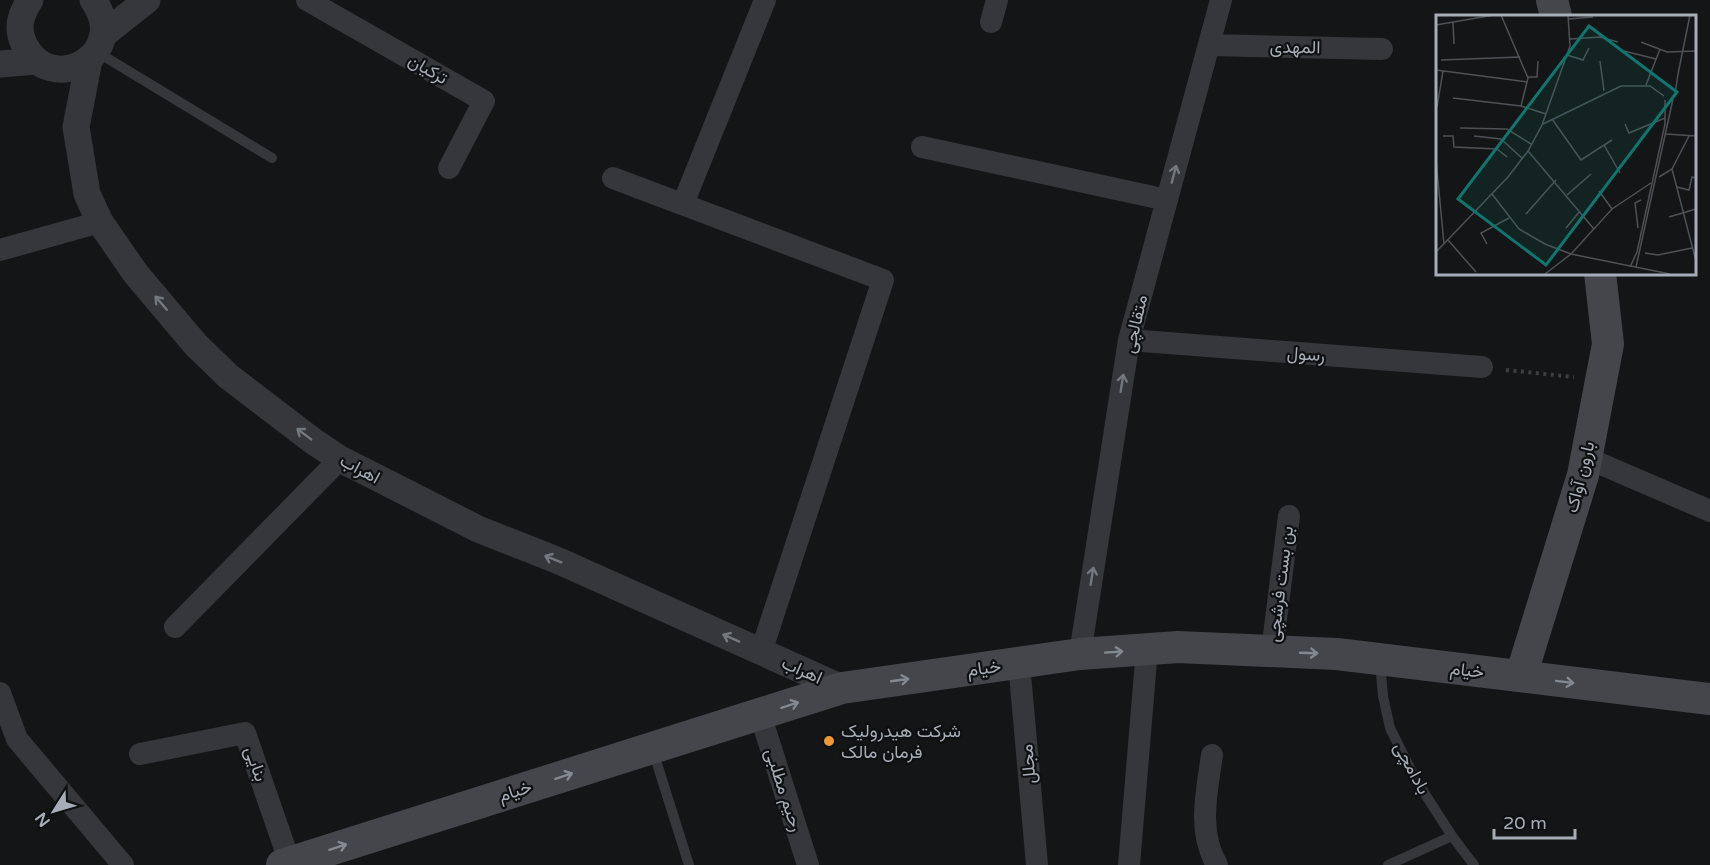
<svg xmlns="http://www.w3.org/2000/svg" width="1710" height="865" font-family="'Varela Round',Vazirmatn,sans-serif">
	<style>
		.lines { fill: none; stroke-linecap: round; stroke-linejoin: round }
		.path { stroke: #3b3e42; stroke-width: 4; stroke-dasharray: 3 4.5; stroke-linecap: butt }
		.service { stroke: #35373b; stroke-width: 10 }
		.minor { stroke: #35373b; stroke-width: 22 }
		.tertiary { stroke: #35373b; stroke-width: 27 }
		.secondary { stroke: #44464b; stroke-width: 32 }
		.oneway { stroke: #73787f }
		.oneway2 { stroke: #848991 }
		.poi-dot { fill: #ef9834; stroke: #0f1011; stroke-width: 2 }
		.labels { text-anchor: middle; stroke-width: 4.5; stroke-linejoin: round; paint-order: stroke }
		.street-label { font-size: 18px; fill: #a6adb6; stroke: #0f1011 }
		.poi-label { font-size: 18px; fill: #a6adb6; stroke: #0f1011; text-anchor: start }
		.inset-road { fill: none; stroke: #4e5256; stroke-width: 1.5 }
		.view { fill: #0f766e; fill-opacity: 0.15; stroke: #0f766e; stroke-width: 3 }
		.inset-edge { fill: none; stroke: #a6adb6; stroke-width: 3 }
	</style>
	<rect width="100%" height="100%" fill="#141516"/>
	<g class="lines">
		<path class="path" d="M 1506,370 L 1574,377"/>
		<path class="service" d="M 97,52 L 272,158
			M 1380,663 L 1383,696 L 1390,728 L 1416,780 L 1452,836 L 1474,865
			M 653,751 L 689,865
			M 1388,865 L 1452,836"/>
		<path class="minor" d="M 307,0 L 484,101 L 449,168
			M 991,22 L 997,0
			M 1209,45 L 1382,49
			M 922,147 L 1167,200
			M 613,178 L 883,280 L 761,652
			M 683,204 L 765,0
			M 0,250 L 100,222
			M 1129,340 L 1482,367
			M 1587,458 L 1710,511
			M 175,627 L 340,459
			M 1272,651 L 1289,516
			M 1080,654 L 1129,340 L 1221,0
			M 1019,663 L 1037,865
			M 0,693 L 17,739 L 123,865
			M 760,714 L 808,865
			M 140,754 L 245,733 L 290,863
			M 1212,755 C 1207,791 1197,831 1217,865
			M 1129,865 L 1147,649"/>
		<path class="tertiary" d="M 30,0 C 21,14 16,28 24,44 C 50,99 132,54 93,0
			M 103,35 L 147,0
			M 89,60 L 76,127 L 87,194 L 100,222 L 136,274 L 196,345 L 228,376 L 313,441 L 340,459 L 370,474 L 478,529 L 559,561 L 842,688
			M 0,64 L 37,61"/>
		<path class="secondary" d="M 1552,0 L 1556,16
			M 1521,676 L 1583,475 L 1608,344 L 1600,273
			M 282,865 L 842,688 L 1080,654 L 1178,647 L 1337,654 L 1710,699"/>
	</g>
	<defs><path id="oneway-shaft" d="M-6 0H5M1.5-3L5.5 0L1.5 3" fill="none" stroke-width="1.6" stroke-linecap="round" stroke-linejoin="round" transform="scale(1.5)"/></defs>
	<g class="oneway">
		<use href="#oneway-shaft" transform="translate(1174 174) rotate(-75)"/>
		<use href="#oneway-shaft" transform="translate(161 303) rotate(-131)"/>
		<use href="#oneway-shaft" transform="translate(1122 383) rotate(-81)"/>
		<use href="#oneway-shaft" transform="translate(304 434) rotate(-143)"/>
		<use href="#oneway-shaft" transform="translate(553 559) rotate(-158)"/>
		<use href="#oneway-shaft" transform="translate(1092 576) rotate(-81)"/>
		<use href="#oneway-shaft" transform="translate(731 638) rotate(-156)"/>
	</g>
	<g class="oneway2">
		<use href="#oneway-shaft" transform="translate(1114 652) rotate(-4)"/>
		<use href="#oneway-shaft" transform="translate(1309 653) rotate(2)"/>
		<use href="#oneway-shaft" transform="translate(900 680) rotate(-8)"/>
		<use href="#oneway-shaft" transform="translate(1565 682) rotate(7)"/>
		<use href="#oneway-shaft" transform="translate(790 705) rotate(-18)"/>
		<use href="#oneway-shaft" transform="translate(564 776) rotate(-18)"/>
		<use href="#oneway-shaft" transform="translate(338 847) rotate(-18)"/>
	</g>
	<circle class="poi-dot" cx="829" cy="741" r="6"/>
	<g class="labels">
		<g class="street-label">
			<text transform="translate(1295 47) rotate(1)" y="6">المهدی</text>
			<text transform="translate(428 69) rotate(30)" y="6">ترکیان</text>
			<text transform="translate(1135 324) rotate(-77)" y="6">متقالچی</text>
			<text transform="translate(1306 354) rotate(4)" y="6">رسول</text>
			<text transform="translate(360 469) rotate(28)" y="6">اهراب</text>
			<text transform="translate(1580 477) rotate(-76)" y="6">بارون آواک</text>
			<text transform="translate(1280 584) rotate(-83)" y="6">بن بست فرشچی</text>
			<text transform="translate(984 668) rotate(-8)" y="6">خیام</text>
			<text transform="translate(802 670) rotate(24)" y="6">اهراب</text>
			<text transform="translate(1467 670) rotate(7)" y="6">خیام</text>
			<text transform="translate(256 764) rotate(71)" y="6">بنایی</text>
			<text transform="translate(1028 764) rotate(-95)" y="6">مجلل</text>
			<text transform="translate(1412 768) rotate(62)" y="6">بادامچی</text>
			<text transform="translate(784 790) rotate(72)" y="6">رحیم مطلبی</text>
			<text transform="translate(515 791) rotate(-18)" y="6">خیام</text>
		</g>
		<g class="poi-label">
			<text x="841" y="737">شرکت هیدرولیک<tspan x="841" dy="21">فرمان مالک</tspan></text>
		</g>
	</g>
	<g transform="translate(1436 15)">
		<rect width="260" height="260" fill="#141516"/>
		<path class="inset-road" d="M 65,0 L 92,63 L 85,91M 132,4 L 157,2M 17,7 L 18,29M 0,10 L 58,0M 134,24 L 164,22 L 182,27M 205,27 L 231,37 L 260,36M 188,36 L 220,44M 131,40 L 147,45 L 153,33M 5,45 L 84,42M 164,46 L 168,76M 0,55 L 91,67M 242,59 L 254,0M 91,62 L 101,62 L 102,46M 210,70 L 224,34M 239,79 L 242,59M 17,83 L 85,91 L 110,99M 1,92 L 7,56M 116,104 L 145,145 L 176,125M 107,109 L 185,71 L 214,71 L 228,81M 189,109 L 193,118 L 229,103M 24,113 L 71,114 L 95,129M 230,119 L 260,121M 7,121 L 17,121 L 18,132 L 61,134 L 71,142M 38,121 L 65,124 L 87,144M 168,130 L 184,158M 92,136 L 158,214M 0,145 L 8,229M 236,154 L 260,246M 223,162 L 236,154 L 253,121M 241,172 L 253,175 L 256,162 L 260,163M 163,176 L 176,194M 56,179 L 83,214 L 109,229 L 135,239 L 234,259M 131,180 L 155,159M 90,199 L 120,165M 233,202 L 260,194M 130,213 L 144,196M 202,213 L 199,188 L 205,185M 12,225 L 40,257M 51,229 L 45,218 L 73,203M 0,237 L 72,162 L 92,136 L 106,110 L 134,31 L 132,0M 209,238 L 222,240 L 256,233M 194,252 L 201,237 L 229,109 L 229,85M 200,252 L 237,84M 109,259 L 135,239 L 176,194 L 215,168"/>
		<path class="view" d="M 153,11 L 241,77 L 110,250 L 22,184 Z"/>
		<rect width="260" height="260" class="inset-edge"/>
	</g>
	<g transform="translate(54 811) rotate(233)" stroke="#0f1011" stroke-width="4.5" paint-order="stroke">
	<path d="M0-4.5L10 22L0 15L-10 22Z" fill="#a6adb6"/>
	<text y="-9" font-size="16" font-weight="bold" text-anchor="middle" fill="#a6adb6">N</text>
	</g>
	<path d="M1494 829v9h81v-9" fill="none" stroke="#a6adb6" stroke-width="3"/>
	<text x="1503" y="829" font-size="18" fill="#a6adb6" stroke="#0f1011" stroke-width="4.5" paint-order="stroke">20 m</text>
</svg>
